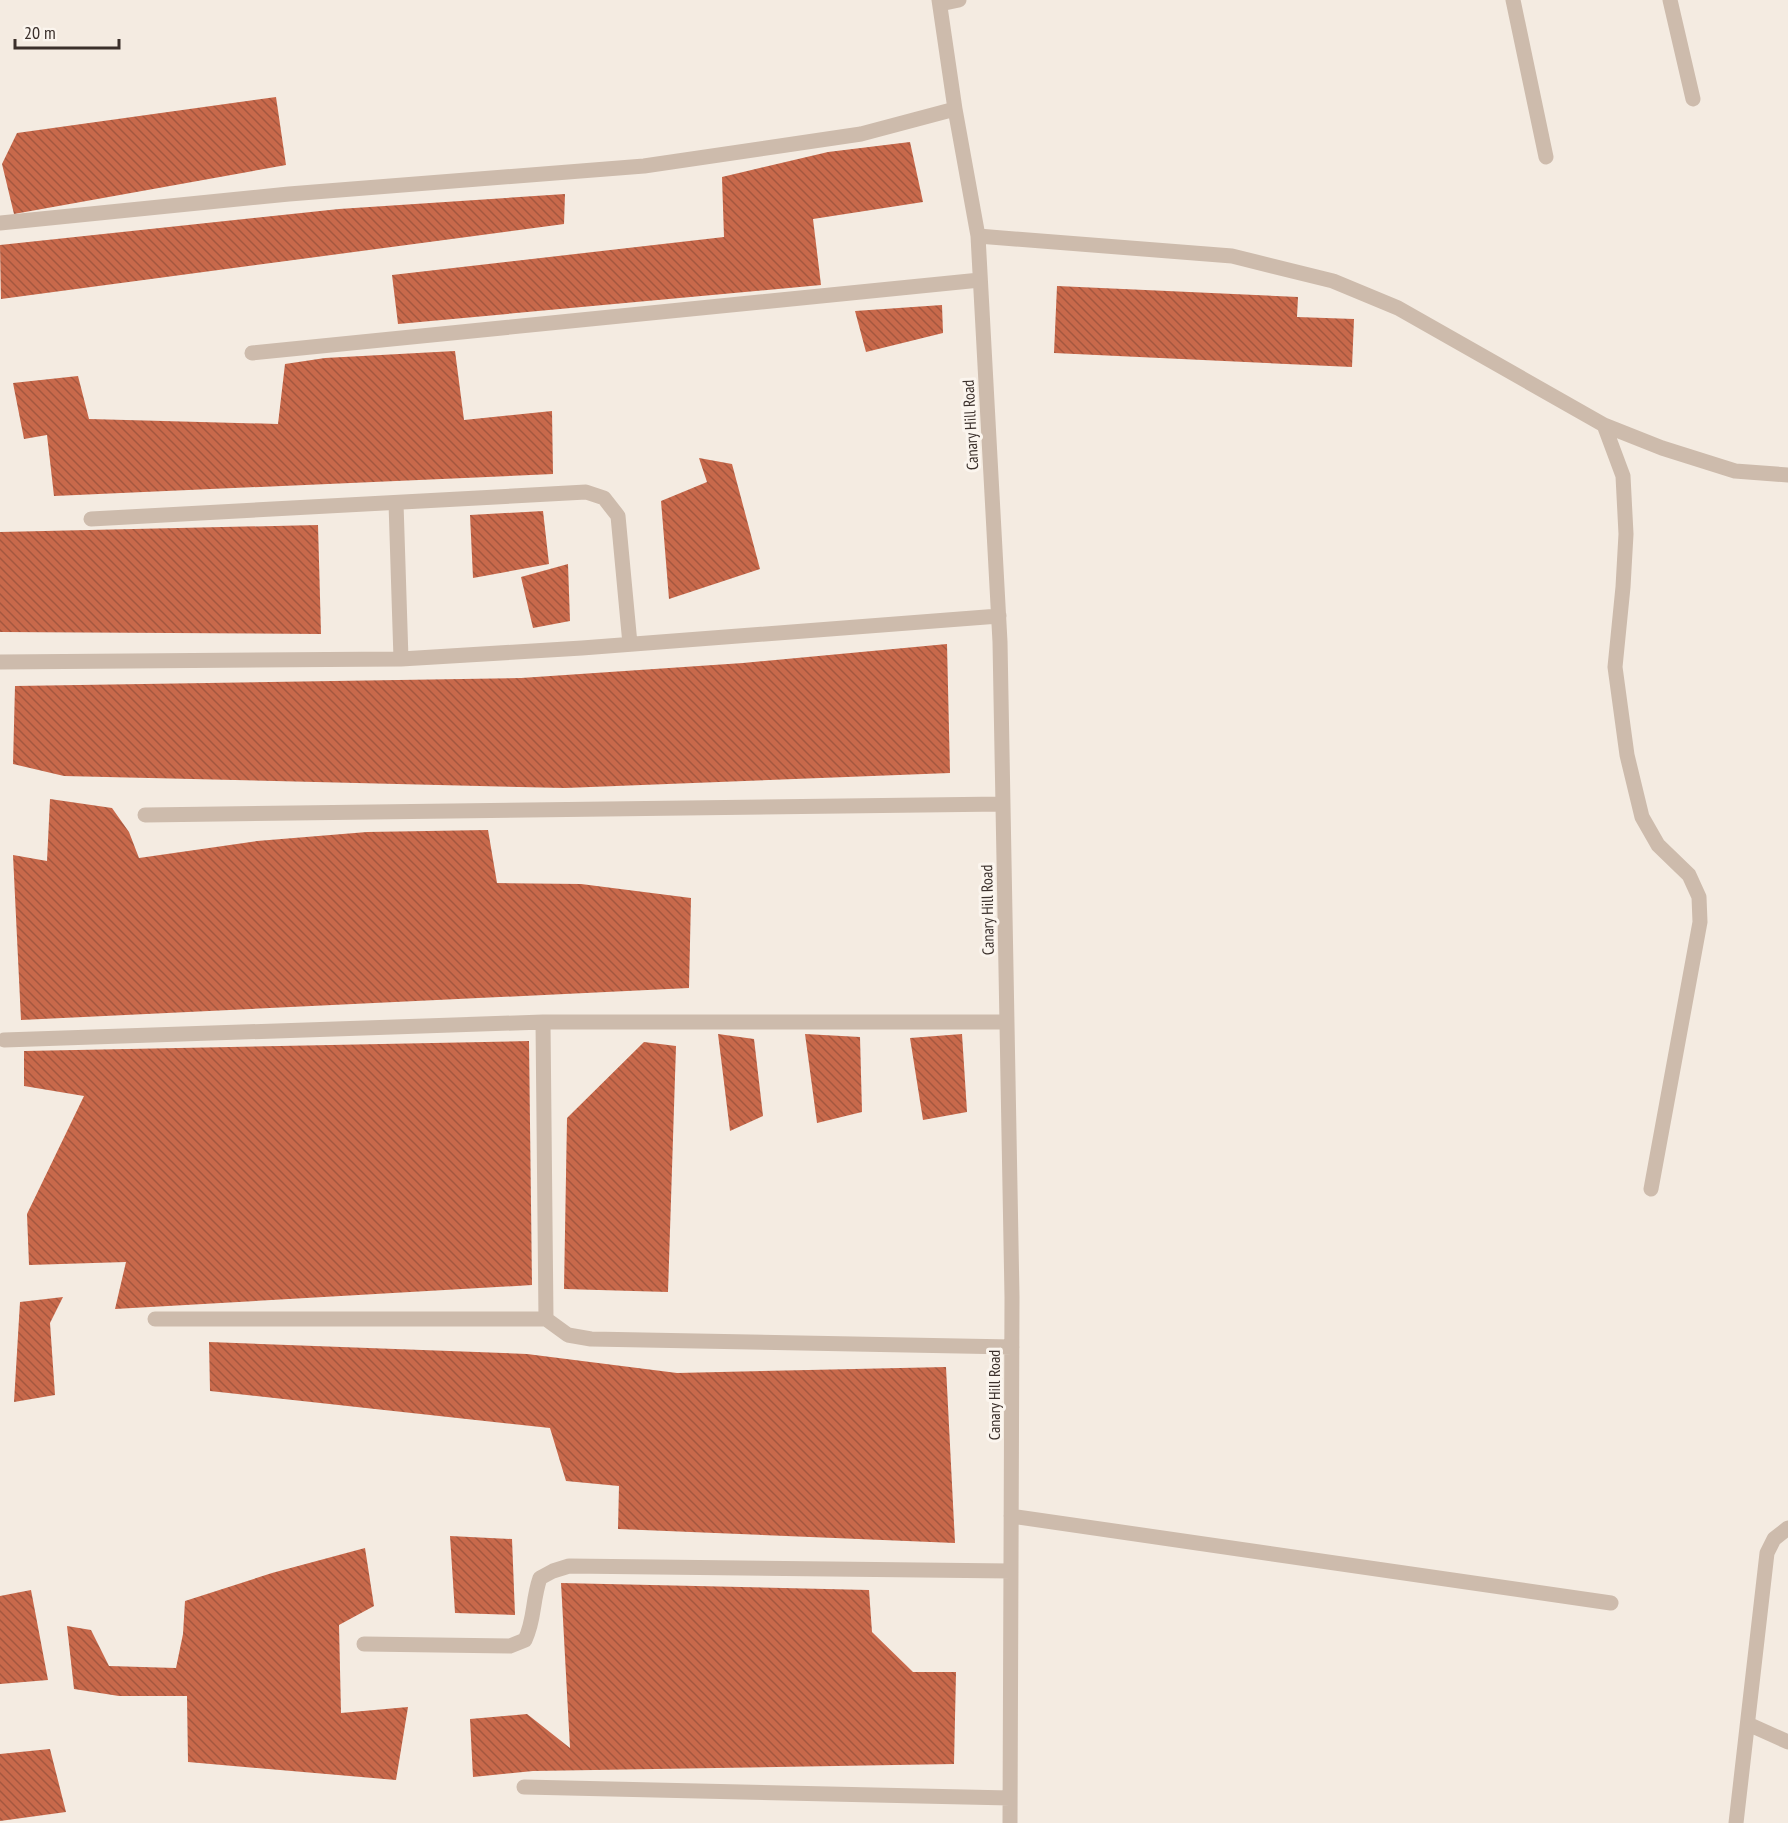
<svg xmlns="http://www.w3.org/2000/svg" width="1788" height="1823" font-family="'PT Sans Narrow',sans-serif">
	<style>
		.building { fill: url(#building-back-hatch) }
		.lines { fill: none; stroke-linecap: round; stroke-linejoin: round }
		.minor { stroke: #cdbbac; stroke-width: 15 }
		.labels { text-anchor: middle; stroke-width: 6; stroke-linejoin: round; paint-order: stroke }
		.street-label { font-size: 16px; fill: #3b302b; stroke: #fbf5ee }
	</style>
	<defs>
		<pattern id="building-back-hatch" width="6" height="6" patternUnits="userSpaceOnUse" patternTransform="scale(1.5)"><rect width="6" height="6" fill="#c8694b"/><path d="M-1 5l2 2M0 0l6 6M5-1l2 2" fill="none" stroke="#a4573f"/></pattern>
	</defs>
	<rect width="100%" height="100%" fill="#f4ebe1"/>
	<path class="building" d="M 276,97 L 286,165 L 14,214 L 2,164 L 17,133 Z
		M 910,142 L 923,202 L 813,219 L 821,285 L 398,324 L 392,275 L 724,237 L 722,177 L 828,152 Z
		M 565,194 L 564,224 L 1,299 L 0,245 L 339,209 Z
		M 1057,286 L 1298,297 L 1297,317 L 1354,319 L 1352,367 L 1054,353 Z
		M 942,305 L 943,333 L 866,352 L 855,311 Z
		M 455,351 L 464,420 L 552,411 L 553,474 L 54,496 L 47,435 L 24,439 L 13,383 L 78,376 L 89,419 L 278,424 L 285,364 L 325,358 Z
		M 699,458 L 732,464 L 760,569 L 669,599 L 661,501 L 707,482 Z
		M 543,511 L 549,564 L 473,578 L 470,515 Z
		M 318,525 L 321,634 L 0,632 L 0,532 Z
		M 568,564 L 570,621 L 533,628 L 521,577 Z
		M 947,644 L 950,773 L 565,788 L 64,776 L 13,764 L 15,686 L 521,678 L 743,663 Z
		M 50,799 L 112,808 L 129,832 L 139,858 L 257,841 L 367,832 L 488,830 L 497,883 L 581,884 L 691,898 L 689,988 L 21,1020 L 13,855 L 47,861 Z
		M 718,1034 L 754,1039 L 763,1116 L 730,1131 Z
		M 805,1034 L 860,1037 L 862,1112 L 817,1123 Z
		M 962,1034 L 967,1112 L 923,1120 L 910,1038 Z
		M 529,1041 L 532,1285 L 115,1309 L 126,1262 L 29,1265 L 27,1214 L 84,1096 L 24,1086 L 24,1051 Z
		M 644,1042 L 676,1046 L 668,1292 L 564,1289 L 567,1118 Z
		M 63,1297 L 50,1323 L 55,1395 L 14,1402 L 20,1302 Z
		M 209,1342 L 527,1354 L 677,1373 L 946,1367 L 955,1543 L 618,1529 L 619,1486 L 566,1481 L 550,1428 L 210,1391 Z
		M 450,1536 L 512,1539 L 515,1615 L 455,1613 Z
		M 365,1548 L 374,1606 L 339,1625 L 341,1713 L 408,1707 L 396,1780 L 188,1762 L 187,1696 L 119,1696 L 74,1689 L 67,1626 L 91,1630 L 109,1666 L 176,1668 L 183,1634 L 185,1601 L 272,1573 Z
		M 561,1583 L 869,1590 L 872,1632 L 913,1672 L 956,1672 L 954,1764 L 533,1771 L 473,1777 L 470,1719 L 527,1714 L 570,1748 Z
		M 31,1590 L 48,1680 L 0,1684 L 0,1596 Z
		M 50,1749 L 66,1812 L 0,1821 L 0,1754 Z"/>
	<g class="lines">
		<path class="minor" d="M 939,0 L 955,109 L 978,236 L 1000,642 L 1012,1297 L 1010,1823
			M 1513,0 L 1546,157
			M 1670,0 L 1693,99
			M 940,4 L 959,0
			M 0,223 L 289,194 L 644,166 L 861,134 L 955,109
			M 978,236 L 1232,256 L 1333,281 L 1398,308 L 1604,425 L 1662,448 L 1735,471 L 1788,475
			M 252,353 L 980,280
			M 1604,425 L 1623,476 L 1626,534 L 1623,587 L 1615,667 L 1627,755 L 1642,817 L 1658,845 L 1689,875 L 1699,897 L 1700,922 L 1651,1189
			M 396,503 L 401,659
			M 91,519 L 586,492 L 604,498 L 618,516 L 630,644
			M 0,662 L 401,659 L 582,648 L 999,616
			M 145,815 L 1003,804
			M 4,1040 L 543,1022 L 1007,1022
			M 155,1319 L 546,1319 L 543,1022
			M 546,1319 L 568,1335 L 591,1339 L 1012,1347
			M 1011,1516 L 1611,1603
			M 364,1644 L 510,1646 L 525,1640 C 535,1619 532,1601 540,1578 L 553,1571 L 569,1566 L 1011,1571
			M 1748,1724 L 1788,1742
			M 524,1787 L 1010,1798
			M 1736,1823 L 1767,1553 L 1774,1539 L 1788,1528"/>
	</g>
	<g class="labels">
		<g class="street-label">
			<text transform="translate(970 425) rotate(-93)" y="6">Canary Hill Road</text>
			<text transform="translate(987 910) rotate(-91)" y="6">Canary Hill Road</text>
			<text transform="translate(994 1395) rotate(-90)" y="6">Canary Hill Road</text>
		</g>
	</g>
	<path d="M15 39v9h104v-9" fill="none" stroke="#3b302b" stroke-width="3"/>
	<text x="24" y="39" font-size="18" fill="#3b302b" stroke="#fbf5ee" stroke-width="4.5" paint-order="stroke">20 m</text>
</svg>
